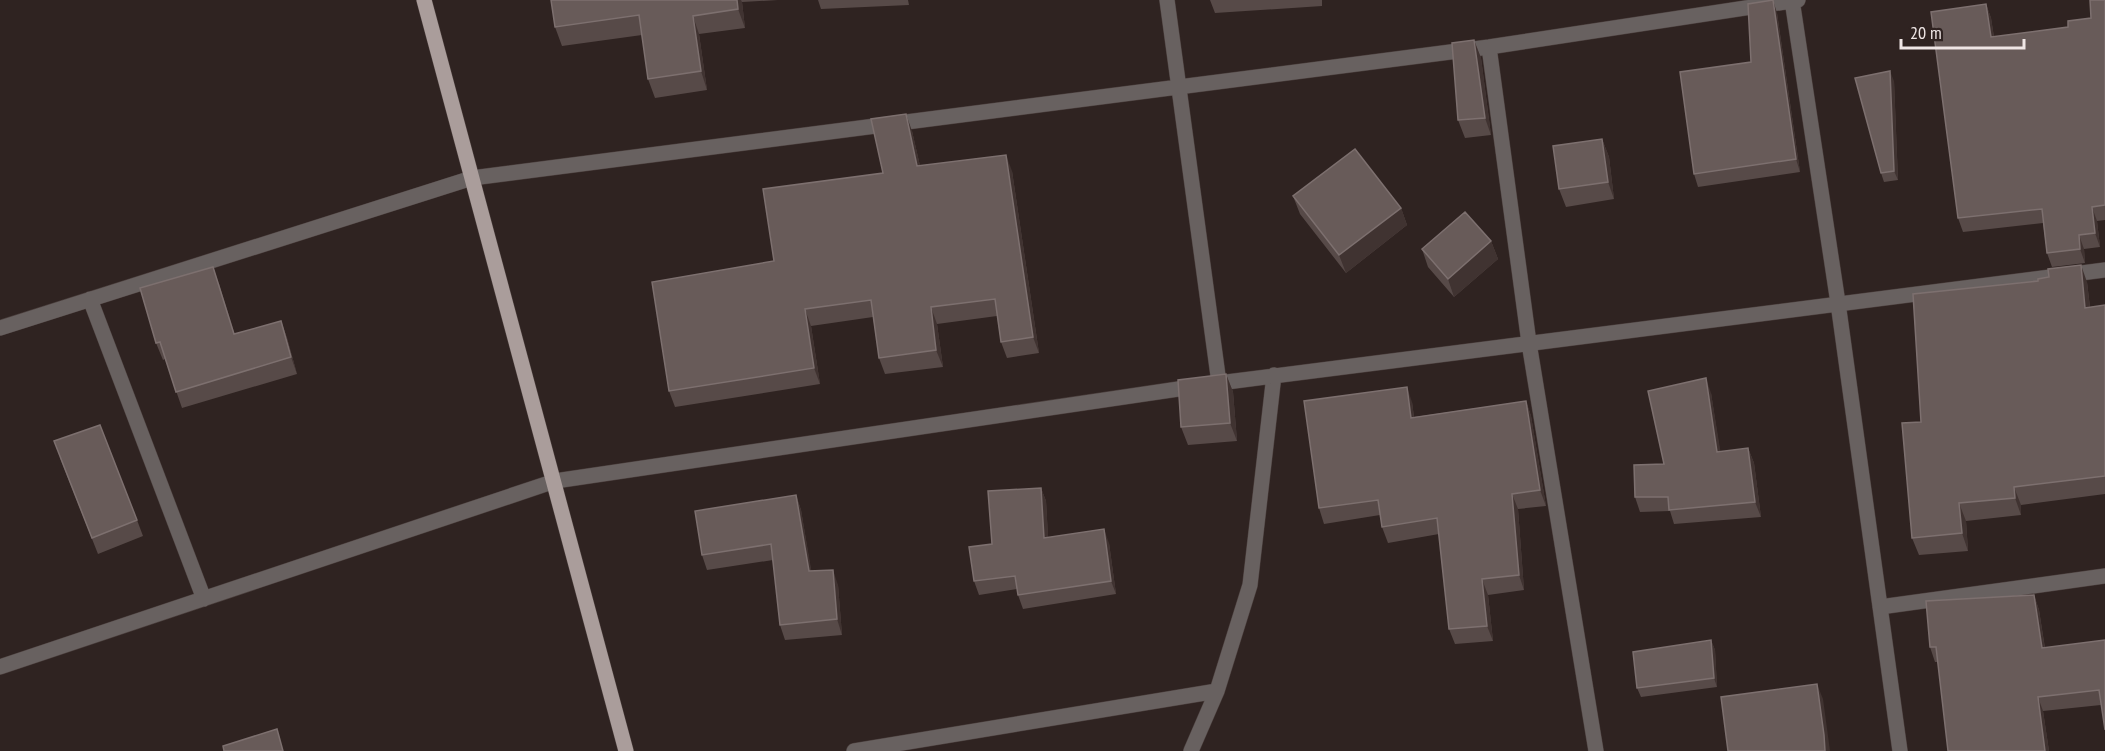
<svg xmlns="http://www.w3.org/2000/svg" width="2105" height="751" font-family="'PT Sans Narrow',sans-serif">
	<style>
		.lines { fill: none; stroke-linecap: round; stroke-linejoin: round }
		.minor-casing { stroke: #4a3e3c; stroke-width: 16 }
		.major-casing { stroke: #4a3e3c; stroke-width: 16 }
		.minor { stroke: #686160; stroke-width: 15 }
		.major { stroke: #aa9d9b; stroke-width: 15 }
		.wall { fill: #574a48 }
		.shaded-wall { fill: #403331 }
		.building { fill: #685b59; stroke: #7d706f; stroke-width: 1.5 }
	</style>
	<rect width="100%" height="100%" fill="#2f2321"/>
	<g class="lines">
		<defs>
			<path id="minor" d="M 1167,0 L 1219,383
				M 1792,0 L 1838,303 L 1900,751
				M 1489,47 L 1529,343 L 1596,751
				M 90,299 L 204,599
				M 0,328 L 472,178 L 1489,47 L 1798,0
				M 1880,607 L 2105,576
				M 0,667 L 555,481 L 1219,383 L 2105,270
				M 854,751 L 1217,691
				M 1191,751 L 1217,691 L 1250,585 L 1274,375"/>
			<path id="major" d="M 424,0 L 626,751"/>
		</defs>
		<use href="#minor" class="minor-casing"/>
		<use href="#major" class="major-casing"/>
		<use href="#minor" class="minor"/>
		<use href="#major" class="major"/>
	</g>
	<path class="wall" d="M 551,0 L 778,0 L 742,2 L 745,28 L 699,34 L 707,90 L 655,98 L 648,79 L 642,35 L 562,46 L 555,27 Z
		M 818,0 L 908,0 L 909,5 L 821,9 Z
		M 1210,0 L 1322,0 L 1322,6 L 1215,13 Z
		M 2105,0 L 2105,220 L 2097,221 L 2100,247 L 2084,249 L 2085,263 L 2052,267 L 2047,253 L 2043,223 L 1963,232 L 1958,218 L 1986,4 L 1991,18 L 1994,37 L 2068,27 L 2091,18 Z
		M 1777,13 L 1800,172 L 1698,187 L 1694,174 L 1751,62 Z
		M 1474,40 L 1481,58 L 1491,135 L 1465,138 L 1458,120 Z
		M 1894,81 L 1898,180 L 1884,182 L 1881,173 Z
		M 912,131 L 920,166 L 1012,171 L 1039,353 L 1007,358 L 1001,342 L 997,316 L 937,324 L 943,367 L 885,374 L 879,358 L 873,317 L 811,326 L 820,384 L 675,407 L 669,391 L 774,261 L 883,173 Z
		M 1602,139 L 1609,157 L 1614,199 L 1566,207 L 1559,189 Z
		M 1293,196 L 1401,208 L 1407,225 L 1346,273 L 1300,214 Z
		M 1491,241 L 1498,259 L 1454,297 L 1428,267 L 1422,249 Z
		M 2087,282 L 2090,307 L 2105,305 L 2105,494 L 2021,505 L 2021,515 L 1966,521 L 1968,551 L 1919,555 L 1912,538 L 1921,422 Z
		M 219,284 L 234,334 L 281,321 L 287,338 L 297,374 L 182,408 L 165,359 L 163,360 L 156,343 Z
		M 1226,374 L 1233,392 L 1237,441 L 1188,445 L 1181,427 Z
		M 1711,393 L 1720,452 L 1748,448 L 1754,463 L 1761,517 L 1674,524 L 1670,511 L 1640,512 L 1635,497 L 1664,464 Z
		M 1526,401 L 1531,416 L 1546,506 L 1518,509 L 1524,590 L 1488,595 L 1493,641 L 1455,644 L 1449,629 L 1439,534 L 1388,543 L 1382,527 L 1380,515 L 1324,524 L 1319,508 L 1412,402 L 1414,417 Z
		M 60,458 L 137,520 L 143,536 L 98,554 Z
		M 1041,488 L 1046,501 L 1048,537 L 1109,543 L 1116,594 L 1023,609 L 1018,595 L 1017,589 L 979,595 L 974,581 L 992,544 Z
		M 796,495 L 801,510 L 811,571 L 838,585 L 842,635 L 785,640 L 780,625 L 773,560 L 707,570 L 702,555 Z
		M 2034,595 L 2039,610 L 2045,648 L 2105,640 L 2101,705 L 2043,711 L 2049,751 L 1948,751 L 1938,662 L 1935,662 L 1930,647 Z
		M 1711,640 L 1715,650 L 1717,687 L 1641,697 L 1637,688 Z"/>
	<path class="shaded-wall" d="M 737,0 L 741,0 L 742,2 L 745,28 L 738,9 Z
		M 1773,0 L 1777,13 L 1800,172 L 1796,159 Z
		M 1986,4 L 1991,18 L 1996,51 L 1991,37 Z
		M 693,16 L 699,34 L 707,90 L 701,71 Z
		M 1474,40 L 1481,58 L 1491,135 L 1485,118 Z
		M 1890,71 L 1894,81 L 1898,180 L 1894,171 Z
		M 906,114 L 912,131 L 924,183 L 917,166 Z
		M 1602,139 L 1609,157 L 1614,199 L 1608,182 Z
		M 1006,155 L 1012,171 L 1039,353 L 1033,337 Z
		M 2092,207 L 2097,221 L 2100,247 L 2095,233 Z
		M 1401,208 L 1407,225 L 1346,273 L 1339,255 Z
		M 2079,235 L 2084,249 L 2085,263 L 2080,249 Z
		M 1491,241 L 1498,259 L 1454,297 L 1448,279 Z
		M 2081,265 L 2087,282 L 2092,325 L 2085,308 Z
		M 213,267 L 219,284 L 240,351 L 234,334 Z
		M 931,307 L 937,324 L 943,367 L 936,350 Z
		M 805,309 L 811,326 L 820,384 L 814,368 Z
		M 281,321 L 287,338 L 297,374 L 291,357 Z
		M 1226,374 L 1233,392 L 1237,441 L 1230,423 Z
		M 1706,378 L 1711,393 L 1723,467 L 1717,452 Z
		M 1407,387 L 1412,402 L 1416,433 L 1411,418 Z
		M 1526,401 L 1531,416 L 1546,506 L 1540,490 Z
		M 1748,448 L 1754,463 L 1761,517 L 1755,502 Z
		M 2014,487 L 2021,505 L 2021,515 L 2015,498 Z
		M 1041,488 L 1046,501 L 1049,551 L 1044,538 Z
		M 1512,494 L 1518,509 L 1524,590 L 1519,575 Z
		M 796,495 L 801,510 L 814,586 L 809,571 Z
		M 1959,503 L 1966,521 L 1968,551 L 1962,533 Z
		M 1104,529 L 1109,543 L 1116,594 L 1111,581 Z
		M 833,570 L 838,585 L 842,635 L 837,619 Z
		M 1482,579 L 1488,595 L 1493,641 L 1487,626 Z
		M 2034,595 L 2039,610 L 2047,663 L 2042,648 Z
		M 1711,640 L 1715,650 L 1717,687 L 1714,678 Z
		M 1817,684 L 1823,699 L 1830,751 L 1825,751 Z
		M 2038,697 L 2043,711 L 2049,751 L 2045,751 Z"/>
	<path class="building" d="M 551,0 L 737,0 L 738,9 L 693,16 L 701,71 L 648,79 L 639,15 L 555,27 Z
		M 1773,0 L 1796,159 L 1694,174 L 1680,72 L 1751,62 L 1748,4 Z
		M 2090,0 L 2105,0 L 2105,205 L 2092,207 L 2095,233 L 2079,235 L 2080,249 L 2047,253 L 2042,209 L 1958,218 L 1931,12 L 1986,4 L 1991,37 L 2068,27 L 2068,21 L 2091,18 Z
		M 1474,40 L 1485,118 L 1458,120 L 1452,43 Z
		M 1890,71 L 1894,171 L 1881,173 L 1855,78 Z
		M 906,114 L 917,166 L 1006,155 L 1033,337 L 1001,342 L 995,299 L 931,307 L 936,350 L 879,358 L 871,300 L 805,309 L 814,368 L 669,391 L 652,282 L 774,261 L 763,189 L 883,173 L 871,119 Z
		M 1602,139 L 1608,182 L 1559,189 L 1553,146 Z
		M 1355,149 L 1401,208 L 1339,255 L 1293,196 Z
		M 1465,212 L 1491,241 L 1448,279 L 1422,249 Z
		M 2081,265 L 2085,308 L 2105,305 L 2105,476 L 2014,487 L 2015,498 L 1959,503 L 1962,533 L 1912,538 L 1902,423 L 1921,422 L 1913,294 L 2038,281 L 2038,279 L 2049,277 L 2048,269 Z
		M 213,267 L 234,334 L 281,321 L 291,357 L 176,392 L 160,342 L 156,343 L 140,288 Z
		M 1226,374 L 1230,423 L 1181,427 L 1178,380 Z
		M 1706,378 L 1717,452 L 1748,448 L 1755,502 L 1669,510 L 1668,497 L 1635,497 L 1634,465 L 1664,464 L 1648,391 Z
		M 1407,387 L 1411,418 L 1526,401 L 1540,490 L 1512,494 L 1519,575 L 1482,579 L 1487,626 L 1449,629 L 1437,518 L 1382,527 L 1378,500 L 1319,508 L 1304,401 Z
		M 100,425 L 137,520 L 92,538 L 54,441 Z
		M 1041,488 L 1044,538 L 1104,529 L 1111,581 L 1018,595 L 1015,576 L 974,581 L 969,547 L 992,544 L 988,491 Z
		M 796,495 L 809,571 L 833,570 L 837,619 L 780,625 L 771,544 L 702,555 L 695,511 Z
		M 2034,595 L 2042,648 L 2105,640 L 2105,730 L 2099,690 L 2038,697 L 2045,751 L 1948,751 L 1936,647 L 1930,647 L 1926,601 Z
		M 1711,640 L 1714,678 L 1637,688 L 1633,652 Z
		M 1817,684 L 1824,735 L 1825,751 L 1728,751 L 1721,697 Z
		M 277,729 L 283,751 L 224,751 L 223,746 Z"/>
	<path d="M1901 39v9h123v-9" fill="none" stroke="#efe6e5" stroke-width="3"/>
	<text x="1910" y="39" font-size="18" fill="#efe6e5" stroke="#2f2321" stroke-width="4.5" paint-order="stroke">20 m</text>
</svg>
